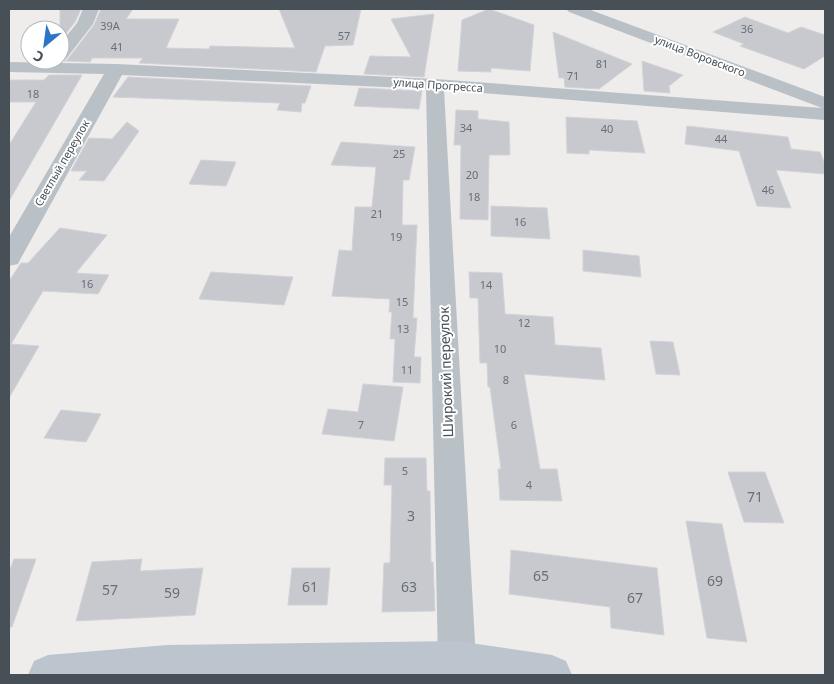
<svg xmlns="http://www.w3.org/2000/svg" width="834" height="684" font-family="'Noto Sans',sans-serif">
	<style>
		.building { fill: #c7c9ce; stroke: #d1d3d7 }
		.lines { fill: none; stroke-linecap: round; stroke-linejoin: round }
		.minor { fill: #b9c1c7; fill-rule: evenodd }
		.secondary { fill: #bcc5ce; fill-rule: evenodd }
		.labels { text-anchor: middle; stroke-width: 4; stroke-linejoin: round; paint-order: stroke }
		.number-label { font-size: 11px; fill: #676e75 }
		.far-street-label { font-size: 11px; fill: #475057; stroke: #fff }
		.street-label { font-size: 14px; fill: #475057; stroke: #fff }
		.near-number-label { font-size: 14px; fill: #676e75 }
	</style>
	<rect width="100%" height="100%" fill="#efecec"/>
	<path class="building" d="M 60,9 L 81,9 L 75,22 L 60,41 Z
		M 101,9 L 133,9 L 126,19 L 179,19 L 166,48 L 209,49 L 210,46 L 295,48 L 279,9 L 361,9 L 353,45 L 325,46 L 316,72 L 139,63 L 143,58 L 92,58 L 90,62 L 64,61 L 67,60 L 94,25 Z
		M 489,9 L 534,25 L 530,71 L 491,68 L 491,72 L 458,71 L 462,20 Z
		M 434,14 L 424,77 L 364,74 L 370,56 L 411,57 L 391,19 Z
		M 745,17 L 788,33 L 801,27 L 825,35 L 825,56 L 804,69 L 740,46 L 744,44 L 713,32 Z
		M 553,32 L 632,64 L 599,89 L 565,87 L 564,78 L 559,78 Z
		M 642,61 L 683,75 L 669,86 L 670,93 L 644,91 Z
		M 49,75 L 82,75 L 9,201 L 9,145 L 36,102 L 9,102 L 9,80 L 44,80 Z
		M 128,77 L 311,86 L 305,103 L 302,103 L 301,112 L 277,110 L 280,103 L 113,97 Z
		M 359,88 L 422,91 L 419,109 L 354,106 Z
		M 456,110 L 478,111 L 478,119 L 509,122 L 510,155 L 489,155 L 488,220 L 460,219 L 461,145 L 454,145 Z
		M 566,117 L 637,121 L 645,153 L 589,150 L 589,154 L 567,153 Z
		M 127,122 L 139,131 L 104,181 L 79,180 L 87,171 L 71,171 L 89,138 L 112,139 Z
		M 687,126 L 788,137 L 791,149 L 820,152 L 825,164 L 825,174 L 776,170 L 791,208 L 757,206 L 739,151 L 685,144 Z
		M 341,142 L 415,147 L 409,180 L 403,180 L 402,225 L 417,225 L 413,318 L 417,318 L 414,357 L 421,357 L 420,383 L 393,382 L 395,339 L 390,339 L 392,312 L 389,312 L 390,299 L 332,296 L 339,250 L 352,251 L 355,207 L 372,207 L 376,167 L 331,165 Z
		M 201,160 L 236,162 L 226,186 L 189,184 Z
		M 491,206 L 547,208 L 550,239 L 491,236 Z
		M 60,228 L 107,235 L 76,273 L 109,275 L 98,294 L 43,291 L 11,344 L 39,346 L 9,398 L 9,281 L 21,263 L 28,263 Z
		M 583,250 L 639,256 L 641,277 L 583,271 Z
		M 211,272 L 293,277 L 284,305 L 199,299 Z
		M 469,272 L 502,273 L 505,314 L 553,317 L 555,345 L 601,348 L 605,380 L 524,374 L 540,469 L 557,469 L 562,501 L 500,500 L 498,469 L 501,469 L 490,387 L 488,387 L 487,363 L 480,363 L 478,298 L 470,298 Z
		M 650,341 L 673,342 L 680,375 L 656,374 Z
		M 363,384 L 403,387 L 394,441 L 322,434 L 328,409 L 358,412 Z
		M 61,410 L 101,414 L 86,442 L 44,438 Z
		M 385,458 L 426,458 L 427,491 L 430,491 L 431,562 L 433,562 L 435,611 L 382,612 L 384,563 L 390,563 L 392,485 L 384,485 Z
		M 728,472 L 765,472 L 784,523 L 744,522 Z
		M 686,521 L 722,524 L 747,642 L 707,638 Z
		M 511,550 L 657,568 L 664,635 L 611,628 L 610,607 L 509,594 Z
		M 14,559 L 36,559 L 12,627 L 9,627 L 9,572 Z
		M 142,559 L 140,571 L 203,568 L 195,615 L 76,621 L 92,562 Z
		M 292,568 L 330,568 L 327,605 L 288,605 Z"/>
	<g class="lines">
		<path class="minor" d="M 83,9 L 99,9 L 93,24 L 66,59 L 60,60 L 59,60 L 60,44 L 77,23 Z
			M 566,9 L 588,9 L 825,97 L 825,120 L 444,90 L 476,660 L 471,674 L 447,675 L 443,674 L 438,660 L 426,89 L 122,75 L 21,258 L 18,264 L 9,266 L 9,237 L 104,74 L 9,72 L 9,62 L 116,64 L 435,79 L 822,108 L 569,12 Z"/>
		<path class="secondary" d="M 457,641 L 552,655 L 566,661 L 572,675 L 28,675 L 34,661 L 48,655 L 167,645 Z"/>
	</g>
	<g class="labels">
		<g class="number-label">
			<text x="110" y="30">39А</text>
			<text x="747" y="33">36</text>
			<text x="344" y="40">57</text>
			<text x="117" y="51">41</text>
			<text x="602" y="68">81</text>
			<text x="573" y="80">71</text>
			<text x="33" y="98">18</text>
			<text x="466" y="132">34</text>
			<text x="607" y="133">40</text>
			<text x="721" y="143">44</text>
			<text x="399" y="158">25</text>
			<text x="472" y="179">20</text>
			<text x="768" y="194">46</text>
			<text x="474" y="201">18</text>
			<text x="377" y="218">21</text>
			<text x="520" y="226">16</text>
			<text x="396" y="241">19</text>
			<text x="87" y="288">16</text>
			<text x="486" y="289">14</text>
			<text x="402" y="306">15</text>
			<text x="524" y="327">12</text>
			<text x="403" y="333">13</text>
			<text x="500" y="353">10</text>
			<text x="407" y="374">11</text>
			<text x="506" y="384">8</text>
			<text x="361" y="429">7</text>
			<text x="514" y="429">6</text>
			<text x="405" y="475">5</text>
			<text x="529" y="489">4</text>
		</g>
		<g class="far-street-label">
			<text transform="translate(700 56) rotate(21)" y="4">улица Воровского</text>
			<text transform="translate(438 85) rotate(4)" y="4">улица Прогресса</text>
			<text transform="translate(62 163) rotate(-60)" y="4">Светлый переулок</text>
		</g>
		<g class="street-label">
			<text transform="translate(446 372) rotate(-92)" y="5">Широкий переулок</text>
		</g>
		<g class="near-number-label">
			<text x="755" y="502">71</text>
			<text x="411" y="521">3</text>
			<text x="541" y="581">65</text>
			<text x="715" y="586">69</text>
			<text x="310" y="592">61</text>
			<text x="409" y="592">63</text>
			<text x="110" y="595">57</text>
			<text x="172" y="598">59</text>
			<text x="635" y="603">67</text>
		</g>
	</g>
	<rect width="834" height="684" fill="none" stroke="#475057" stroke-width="20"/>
	<g transform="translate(45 45) rotate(209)"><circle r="24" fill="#ffffff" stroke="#b5b9bc"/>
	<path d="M0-4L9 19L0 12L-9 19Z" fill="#2d74c8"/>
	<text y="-8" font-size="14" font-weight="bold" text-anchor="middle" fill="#475057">С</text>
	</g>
</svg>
